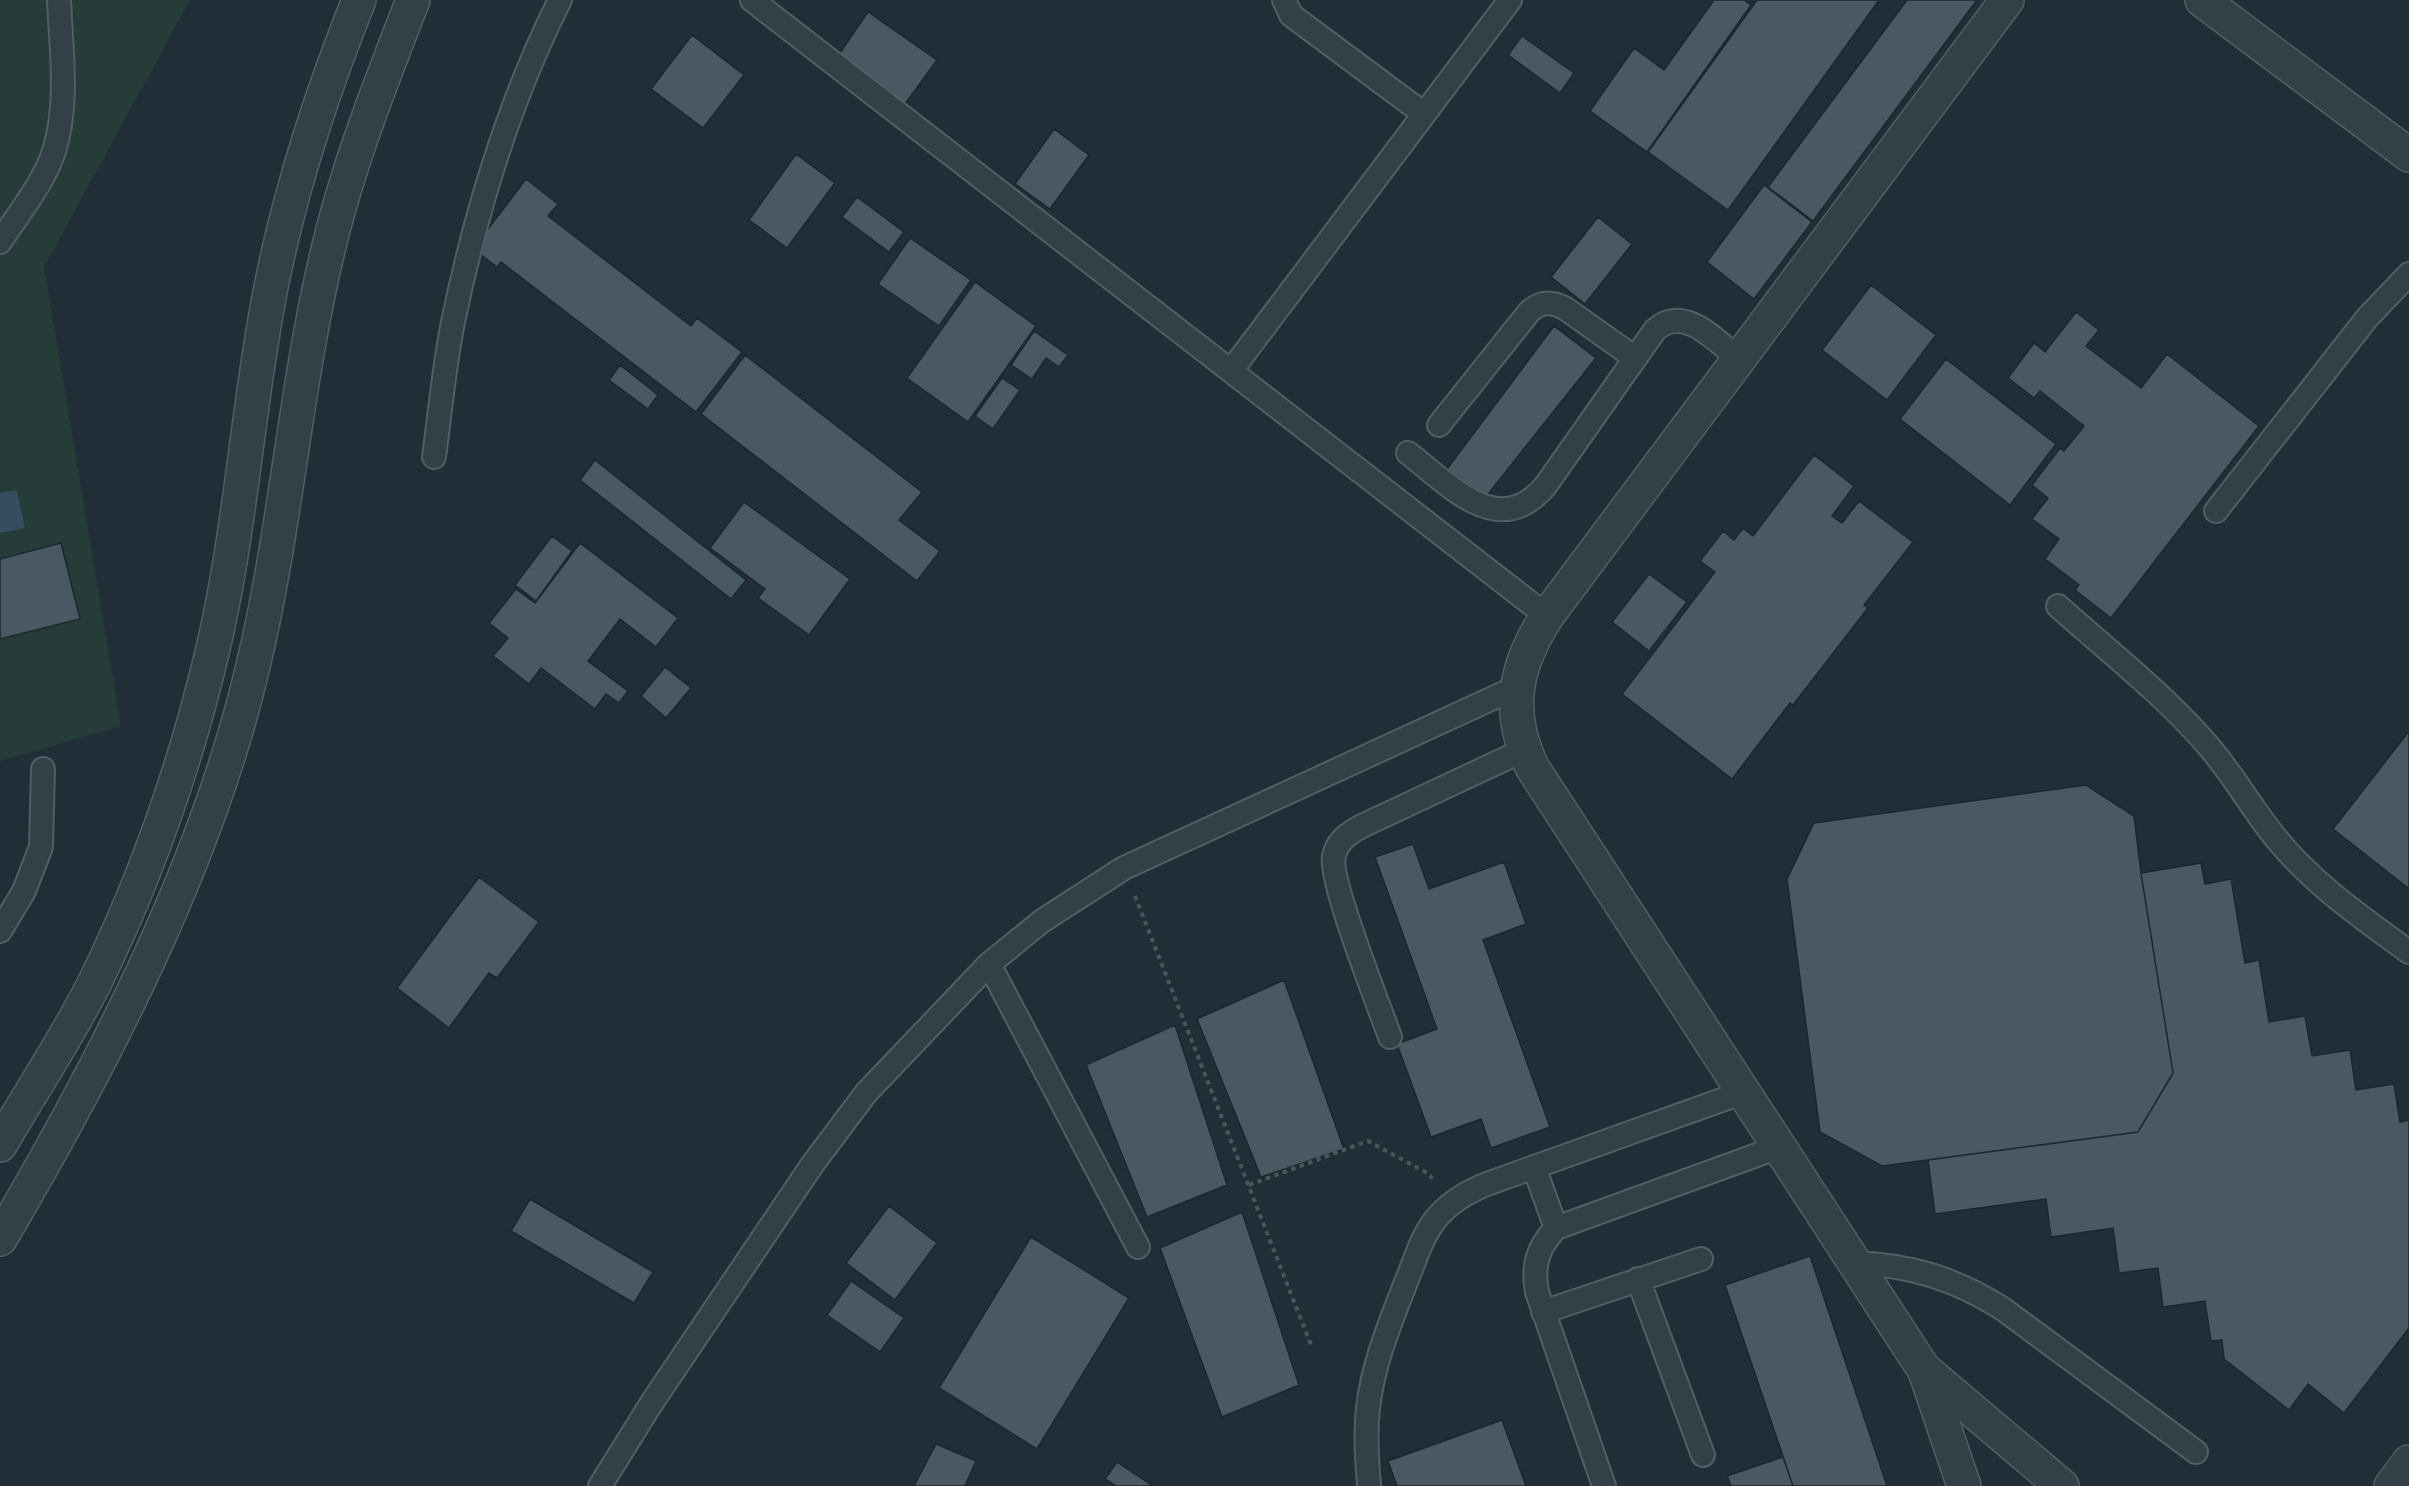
<svg xmlns="http://www.w3.org/2000/svg" width="2409" height="1486" font-family="Karla,sans-serif">
	<style>
		.green { fill: #263c39 }
		.water { fill: #354d5e }
		.building { fill: #495963; stroke: #1c272e; stroke-width: 1.5 }
		.lines { fill: none; stroke-linecap: round; stroke-linejoin: round }
		.service-casing { stroke: #525e65; stroke-width: 26 }
		.minor-casing { stroke: #525e65; stroke-width: 36 }
		.tertiary-casing { stroke: #525e65; stroke-width: 36 }
		.path { stroke: #445957; stroke-width: 4; stroke-dasharray: 4.5 4.5; stroke-linecap: butt }
		.service { stroke: #344048; stroke-width: 22 }
		.minor { stroke: #344048; stroke-width: 33 }
		.tertiary { stroke: #344048; stroke-width: 33 }
	</style>
	<rect width="100%" height="100%" fill="#212e37"/>
	<path class="green" d="M 0,0 L 190,0 L 44,267 L 121,726 L 0,761 Z"/>
	<path class="water" d="M 17,490 L 25,528 L 0,533 L 0,493 Z"/>
	<path class="building" d="M 1714,0 L 1744,0 L 1751,5 L 1647,152 L 1590,111 L 1634,48 L 1664,70 Z
		M 1757,0 L 1879,0 L 1728,210 L 1648,152 Z
		M 1907,0 L 1977,0 L 1813,221 L 1768,187 Z
		M 868,12 L 937,60 L 903,107 L 835,60 Z
		M 692,35 L 744,75 L 703,128 L 651,89 Z
		M 1522,36 L 1574,73 L 1560,93 L 1508,55 Z
		M 1054,129 L 1089,155 L 1050,209 L 1015,184 Z
		M 796,154 L 835,183 L 787,248 L 749,220 Z
		M 526,179 L 558,204 L 548,216 L 691,326 L 697,318 L 742,352 L 696,412 L 501,262 L 497,267 L 473,249 Z
		M 1764,185 L 1812,222 L 1754,299 L 1707,262 Z
		M 857,197 L 904,232 L 889,252 L 842,217 Z
		M 1598,217 L 1632,244 L 1585,304 L 1551,277 Z
		M 910,238 L 971,280 L 939,326 L 878,284 Z
		M 975,282 L 1036,326 L 968,422 L 907,378 Z
		M 1871,285 L 1936,335 L 1887,400 L 1822,350 Z
		M 2076,312 L 2099,330 L 2086,346 L 2141,388 L 2167,354 L 2259,426 L 2111,618 L 2075,590 L 2079,585 L 2045,559 L 2059,539 L 2032,519 L 2048,498 L 2032,485 L 2060,448 L 2064,451 L 2084,426 L 2040,391 L 2034,398 L 2008,378 L 2034,343 L 2045,352 Z
		M 1554,326 L 1596,358 L 1485,498 L 1447,469 Z
		M 1034,331 L 1068,355 L 1059,367 L 1046,358 L 1032,379 L 1011,365 Z
		M 745,355 L 922,492 L 899,520 L 940,551 L 917,581 L 701,414 Z
		M 1946,359 L 2056,444 L 2010,505 L 1900,419 Z
		M 620,365 L 658,395 L 648,409 L 609,380 Z
		M 1002,378 L 1020,390 L 993,429 L 975,416 Z
		M 1814,455 L 1854,486 L 1832,516 L 1842,523 L 1859,501 L 1913,542 L 1864,605 L 1868,608 L 1793,705 L 1790,703 L 1732,779 L 1622,694 L 1715,572 L 1700,561 L 1723,531 L 1734,540 L 1743,528 L 1753,536 Z
		M 595,460 L 746,580 L 731,599 L 580,480 Z
		M 744,502 L 850,579 L 809,635 L 758,598 L 765,589 L 710,548 Z
		M 552,536 L 572,551 L 536,601 L 515,585 Z
		M 61,543 L 80,619 L 0,639 L 0,559 Z
		M 580,543 L 678,618 L 656,647 L 620,619 L 588,661 L 628,691 L 619,703 L 606,694 L 595,709 L 541,668 L 529,684 L 493,656 L 508,638 L 489,623 L 516,589 L 535,603 Z
		M 1649,574 L 1687,602 L 1649,651 L 1612,622 Z
		M 665,667 L 691,688 L 666,718 L 641,696 Z
		M 2409,731 L 2409,889 L 2333,829 Z
		M 2086,785 L 2134,816 L 2141,873 L 2173,1073 L 2138,1132 L 1882,1166 L 1820,1132 L 1787,879 L 1814,823 Z
		M 1413,844 L 1429,889 L 1504,862 L 1526,924 L 1483,940 L 1550,1127 L 1491,1148 L 1481,1119 L 1431,1137 L 1397,1044 L 1437,1029 L 1375,857 Z
		M 2201,863 L 2205,884 L 2231,879 L 2245,963 L 2259,960 L 2269,1022 L 2305,1016 L 2312,1056 L 2350,1050 L 2356,1090 L 2394,1084 L 2400,1122 L 2409,1120 L 2409,1328 L 2344,1413 L 2308,1384 L 2289,1410 L 2224,1359 L 2222,1340 L 2211,1341 L 2205,1301 L 2163,1307 L 2158,1268 L 2119,1273 L 2113,1228 L 2051,1237 L 2046,1199 L 1935,1214 L 1928,1160 L 2138,1132 L 2173,1073 L 2141,873 Z
		M 479,877 L 539,922 L 497,978 L 489,973 L 449,1028 L 397,988 Z
		M 1284,980 L 1344,1149 L 1261,1177 L 1197,1019 Z
		M 1175,1025 L 1227,1185 L 1147,1217 L 1086,1065 Z
		M 530,1199 L 653,1272 L 634,1303 L 511,1231 Z
		M 889,1206 L 937,1243 L 895,1300 L 846,1263 Z
		M 1242,1212 L 1299,1385 L 1222,1417 L 1160,1248 Z
		M 1031,1237 L 1129,1298 L 1037,1449 L 939,1388 Z
		M 1810,1256 L 1887,1486 L 1793,1486 L 1725,1285 Z
		M 851,1281 L 904,1318 L 880,1352 L 827,1315 Z
		M 1502,1420 L 1526,1486 L 1397,1486 L 1388,1461 Z
		M 936,1444 L 976,1461 L 965,1486 L 914,1486 Z
		M 1783,1457 L 1793,1486 L 1731,1486 L 1727,1476 Z
		M 1117,1462 L 1153,1486 L 1116,1486 L 1105,1479 Z"/>
	<g class="lines">
		<defs>
			<path id="service" d="M 752,0 L 1547,616
				M 1284,0 L 1291,15 L 1424,114
				M 0,242 C 18,214 44,183 54,151 C 69,104 61,49 59,0
				M 1231,371 L 1510,0
				M 1439,425 L 1529,312 C 1541,301 1552,301 1566,309 L 1635,358
				M 1408,453 C 1450,485 1499,542 1546,485 L 1655,330 C 1684,304 1715,340 1739,359
				M 434,457 C 440,413 444,367 453,322 C 476,211 509,101 560,0
				M 2216,511 L 2367,318 L 2409,274
				M 2058,606 C 2107,650 2161,692 2205,742 C 2231,771 2250,806 2275,837 C 2313,884 2361,917 2409,952
				M 0,931 L 24,891 L 41,847 L 43,769
				M 989,964 L 1138,1247
				M 1390,1037 C 1379,1006 1328,878 1334,856 C 1337,841 1349,833 1362,826 L 1524,750
				M 1534,1167 L 1556,1228
				M 1855,1263 C 1911,1265 1956,1279 2003,1309 L 2196,1452
				M 1638,1279 L 1703,1455
				M 1543,1312 L 1701,1259
				M 600,1486 L 651,1404 L 812,1165 L 866,1093 L 989,964 L 1042,921 L 1124,868 L 1517,687
				M 1369,1486 C 1367,1460 1365,1434 1368,1408 C 1373,1364 1390,1323 1406,1282 C 1415,1261 1421,1238 1435,1220 C 1449,1202 1467,1192 1487,1184 L 1744,1092
				M 1604,1486 L 1537,1292 C 1532,1265 1538,1247 1556,1228 L 1779,1147"/>
			<path id="minor" d="M 2202,0 L 2409,155
				M 0,1145 C 31,1091 67,1038 95,982 C 146,878 184,769 211,657 C 237,550 245,440 263,332 C 281,218 316,107 359,0
				M 0,1239 C 103,1064 207,864 253,666 C 286,529 295,387 328,250 C 348,165 381,82 413,0"/>
			<path id="tertiary" d="M 1926,1371 L 2062,1486
				M 1964,1486 L 1925,1371 L 1532,767 C 1506,712 1514,667 1547,616 L 2007,0
				M 2391,1486 L 2409,1462"/>
		</defs>
		<use href="#service" class="service-casing"/>
		<use href="#minor" class="minor-casing"/>
		<use href="#tertiary" class="tertiary-casing"/>
		<path class="path" d="M 1135,896 L 1311,1345
			M 1249,1185 L 1368,1141 L 1429,1174 L 1432,1179"/>
		<use href="#service" class="service"/>
		<use href="#minor" class="minor"/>
		<use href="#tertiary" class="tertiary"/>
	</g>
</svg>
